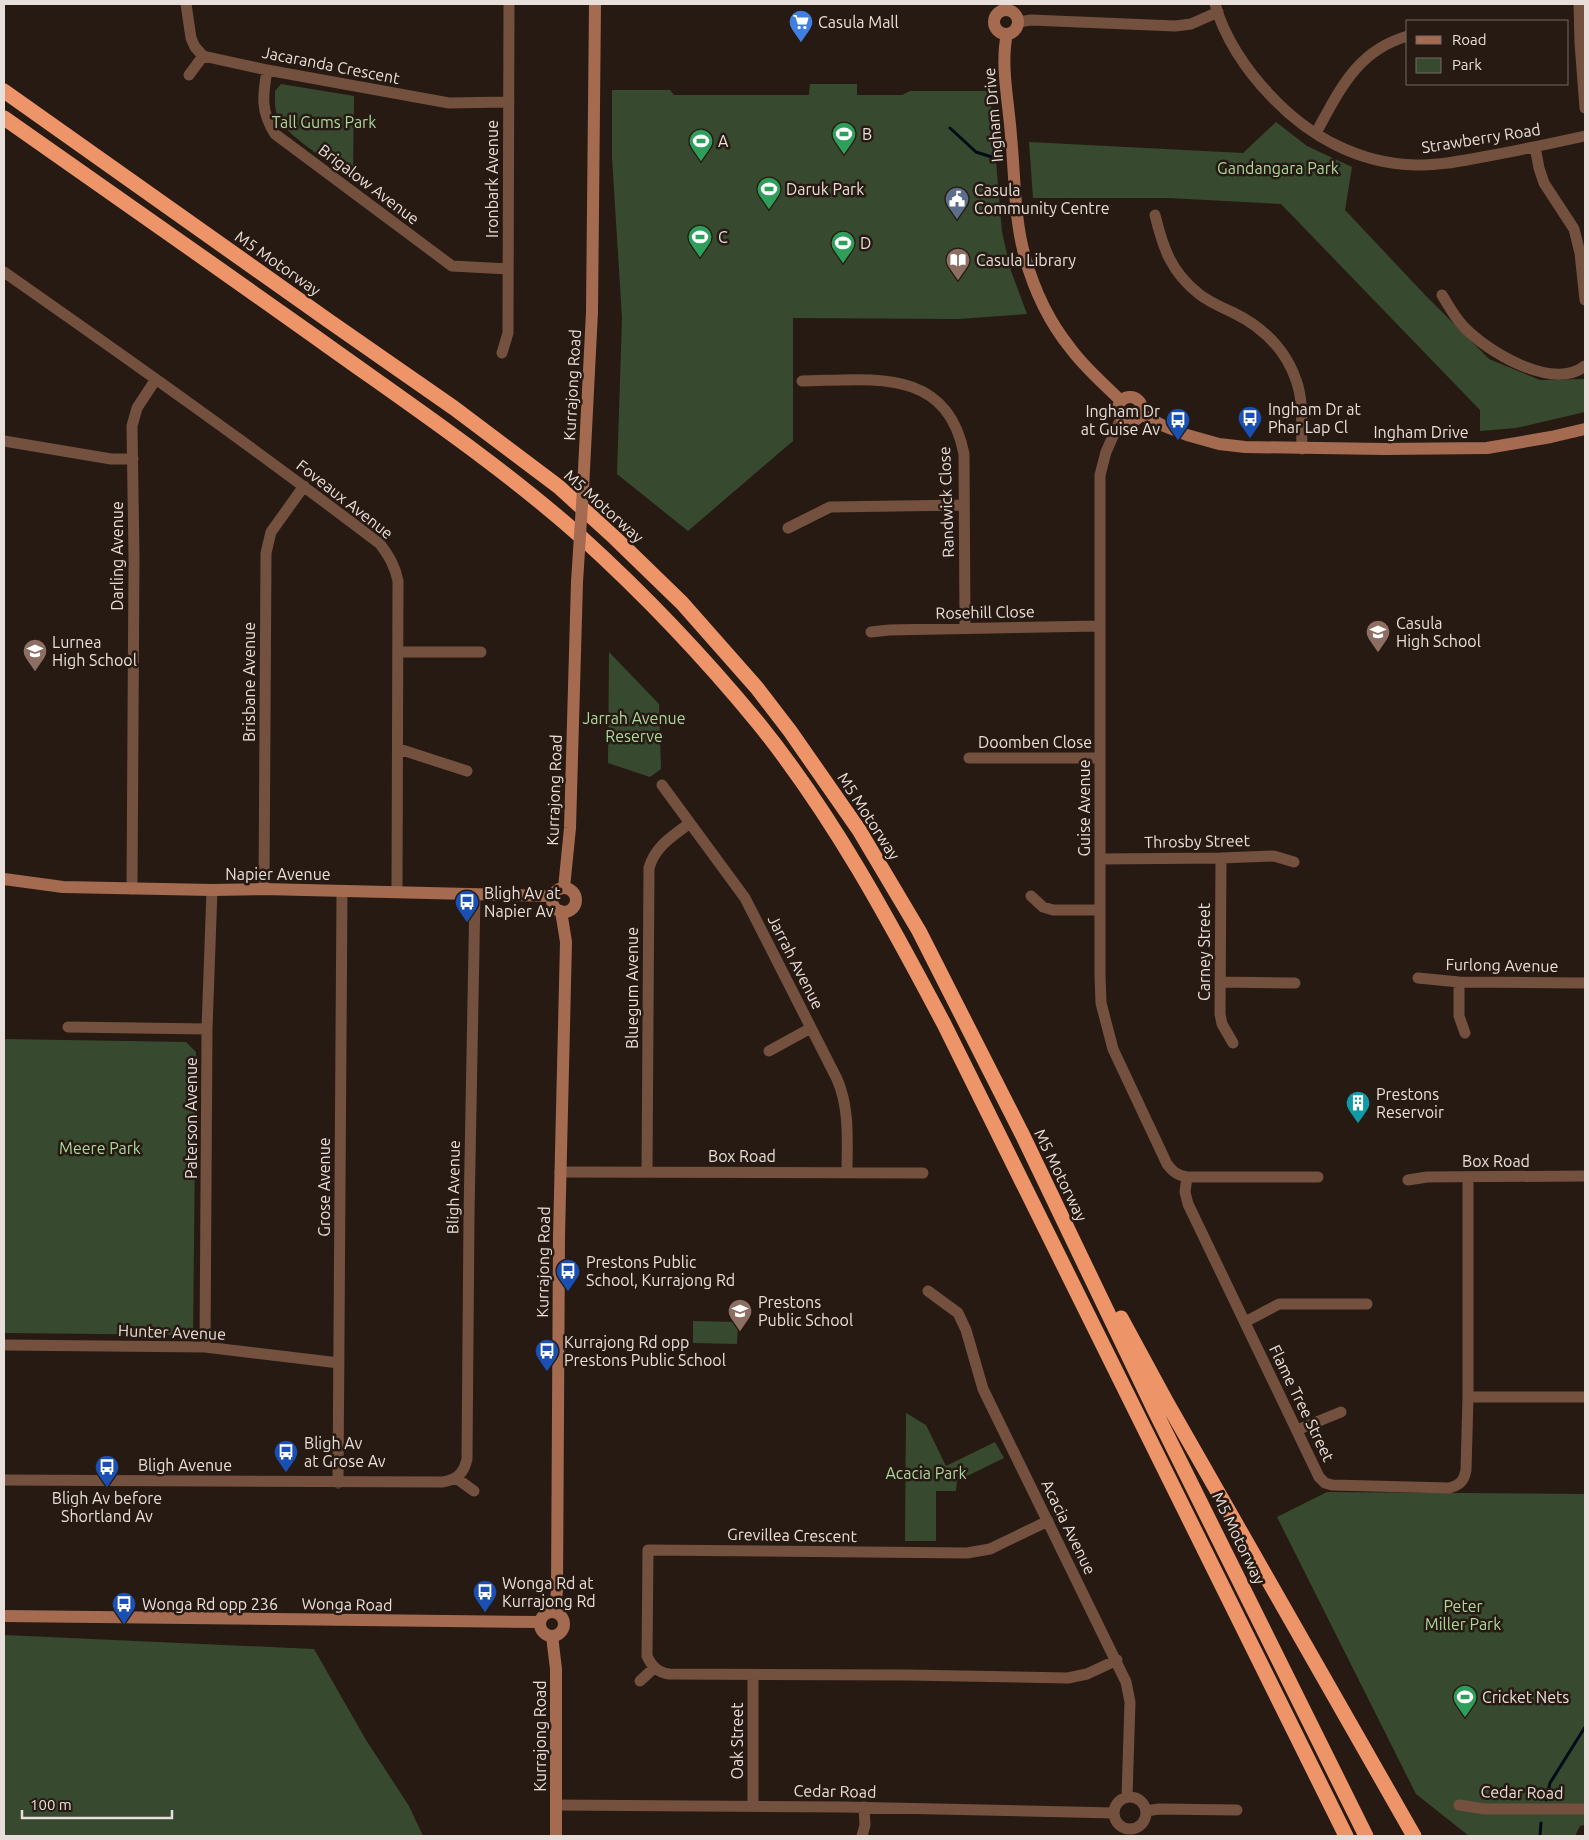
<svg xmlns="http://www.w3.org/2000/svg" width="1589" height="1840" font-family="Ubuntu,sans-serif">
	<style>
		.green { fill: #374a30 }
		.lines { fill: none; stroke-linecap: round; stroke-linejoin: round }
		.stream { stroke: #000b17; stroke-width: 3 }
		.street { stroke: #74503f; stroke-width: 11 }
		.secondary { stroke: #a56b50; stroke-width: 12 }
		.highway { stroke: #ee9469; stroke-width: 15 }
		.secondary-bridge { stroke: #a56b50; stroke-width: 12 }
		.labels { text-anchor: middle; stroke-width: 5; stroke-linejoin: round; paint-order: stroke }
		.poi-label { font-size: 16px; fill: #e9dfda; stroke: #271a12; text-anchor: start }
		.street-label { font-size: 16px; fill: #e9dfda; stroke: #271a12 }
		.park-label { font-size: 16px; fill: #abd89d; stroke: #271a12 }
	</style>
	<rect width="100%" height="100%" fill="#271a12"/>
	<path class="green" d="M 281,84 L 354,96 L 353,179 C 336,166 290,138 280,121 C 274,112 275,101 275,91 Z
		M 810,84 L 857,84 L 857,95 L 902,95 L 910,91 L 990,91 L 1002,232 L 1011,271 L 1027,314 L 958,319 L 793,318 L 793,441 L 688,531 L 617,474 L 622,318 L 612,157 L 612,90 L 670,90 L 674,95 L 809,95 Z
		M 1276,122 L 1307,146 L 1352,167 L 1345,210 L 1426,296 L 1489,359 L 1540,380 L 1585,379 L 1585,412 L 1516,428 L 1480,431 L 1480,410 L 1281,204 L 1169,198 L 1033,198 L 1029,142 L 1243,153 Z
		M 609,652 L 659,704 L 661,769 L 650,777 L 608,763 Z
		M 4,1039 L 186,1042 L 196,1052 L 193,1335 L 4,1333 Z
		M 693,1321 L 738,1322 L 737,1344 L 693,1343 Z
		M 906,1413 L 926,1425 L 946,1466 L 995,1442 L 1004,1458 L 957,1481 L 956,1491 L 936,1491 L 936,1541 L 905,1541 Z
		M 1327,1492 L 1585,1494 L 1585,1825 L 1580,1826 L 1575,1836 L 1469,1836 L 1416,1794 L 1277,1517 Z
		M 4,1635 L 314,1649 L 366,1740 L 409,1806 L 423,1836 L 4,1836 Z"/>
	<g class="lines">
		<path class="stream" d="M 950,128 L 976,152 L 998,159
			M 1546,1800 L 1550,1783 L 1585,1727
			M 1540,1836 L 1541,1823"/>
		<path class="street" d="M 186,4 L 191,38 L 195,47 L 203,56 L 267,70 L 449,103 L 509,102
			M 1215,4 C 1224,37 1246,70 1270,95 C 1308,136 1359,164 1416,165 C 1440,166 1465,160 1488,156 C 1521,150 1553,143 1585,136
			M 1579,4 L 1580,43 L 1585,108
			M 1018,22 L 1031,20 L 1175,26 L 1191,24 L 1218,12
			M 267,70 C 263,95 260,111 275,134 L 452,266 L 508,269
			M 189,75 L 203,56
			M 1316,133 C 1339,91 1357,50 1408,36
			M 1535,147 L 1539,168 L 1544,183 L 1574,229 L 1580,253 L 1585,300
			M 1155,215 C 1163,248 1171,272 1199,294 C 1209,302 1221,307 1232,312 C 1263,327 1285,348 1296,380 C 1304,401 1301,427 1302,449
			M 4,272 C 131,361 257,450 380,544 C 389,556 395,566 398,581 L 397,892
			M 1442,295 C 1449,306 1455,318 1464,327 C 1488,352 1552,391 1585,366
			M 502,353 L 508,333 L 508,322 L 509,4
			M 802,381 C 871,380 947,366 964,454 L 965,628
			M 1121,418 L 1106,452 L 1100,475 L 1100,975 L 1101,1003 L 1113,1049 L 1167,1164 C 1173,1172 1177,1175 1187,1177 L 1318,1177
			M 4,441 L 111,459 L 133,459
			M 788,528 L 830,507 L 964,505
			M 871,632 L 889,630 L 1100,626
			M 398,652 L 481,652
			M 399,749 L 467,771
			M 969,758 L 1100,758
			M 662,785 L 745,898 L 837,1079 C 850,1109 847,1141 847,1173
			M 1221,858 L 1220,1014 L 1222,1024 L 1233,1043
			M 1100,859 L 1221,858 L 1274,856 L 1294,862
			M 132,889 L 134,558 L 132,426 L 137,408 L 156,379
			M 264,889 L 266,553 L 271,532 L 304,486
			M 1031,896 L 1043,907 L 1053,910 L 1100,910
			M 1418,978 L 1459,982 L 1585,983
			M 1220,982 L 1295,983
			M 1459,982 L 1459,1016 L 1465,1033
			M 68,1027 L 207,1029
			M 769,1051 L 811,1028
			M 560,1172 L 923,1173
			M 647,1172 L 649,868 C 655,846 673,836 690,823
			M 1187,1177 L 1185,1192 L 1188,1204 L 1319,1477 L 1325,1483 L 1332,1485 L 1449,1488 C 1460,1485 1464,1481 1466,1470 L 1468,1397 L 1468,1178
			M 1408,1180 L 1427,1177 L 1585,1176
			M 928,1291 L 958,1313 L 966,1330 L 983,1389 L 1126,1682 L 1130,1702 L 1127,1797
			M 1245,1322 L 1279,1304 L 1367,1304
			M 4,1345 L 205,1347 L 339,1363
			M 205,1347 L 207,1029 L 212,890
			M 1468,1397 L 1585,1397
			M 1297,1430 L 1341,1412
			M 456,1478 L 474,1491
			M 4,1480 L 442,1482 C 457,1480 464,1473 467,1459 L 469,1215 L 475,894
			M 338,1483 L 342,891
			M 1048,1521 L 990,1549 L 967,1553 L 648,1550 L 647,1656 C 652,1667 658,1672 669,1674 L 908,1675 L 1068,1678 L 1087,1674 L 1117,1660
			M 640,1681 L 654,1668
			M1114 1813a16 16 0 1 1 32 0a16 16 0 1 1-32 0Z
			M 556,1805 L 844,1807 L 1114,1813
			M 1459,1805 L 1485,1809 L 1585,1809
			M 753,1806 L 753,1675
			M 1146,1811 L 1159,1809 L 1237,1810
			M 862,1836 L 865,1825 L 864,1807"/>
		<path class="secondary" d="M994 22a12 12 0 1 1 24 0a12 12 0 1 1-24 0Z
			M 1007,34 C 1000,65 1009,104 1011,136 C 1015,176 1014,219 1025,257 C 1034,290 1050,323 1071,349 C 1085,368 1104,384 1121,401
			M1118 409a12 12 0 1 1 24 0a12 12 0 1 1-24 0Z
			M 1141,414 L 1164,426 L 1187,435 L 1219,444 L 1245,447 L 1385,449 L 1487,448 L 1551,437 L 1585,429
			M 583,489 L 592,312 L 595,4
			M 4,879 L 63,887 L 212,890 L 264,889 L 553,896
			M 564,888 L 570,828 L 577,582
			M552 900a12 12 0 1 1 24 0a12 12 0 1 1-24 0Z
			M 554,1612 L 557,1591 L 559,1236 L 566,942 L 561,911
			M540 1624a12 12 0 1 1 24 0a12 12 0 1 1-24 0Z
			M 4,1616 L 540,1622
			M 552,1636 L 556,1669 L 556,1836"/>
		<path class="highway" d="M 4,91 L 329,321 L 454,408 L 559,487 L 615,538 L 682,603 L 757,688 L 790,731 L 859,830 L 919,931 L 1023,1136 L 1154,1409 L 1366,1836
			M 4,118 C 107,190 211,263 314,336 C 403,400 498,463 580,536 C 644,594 704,657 759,724 C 833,816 889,920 944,1024 L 1346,1836
			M 1121,1318 L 1166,1401 L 1414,1836"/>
		<path class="secondary-bridge" d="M 577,582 L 583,489"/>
	</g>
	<defs>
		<symbol id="supermarket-pin" viewBox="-11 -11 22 30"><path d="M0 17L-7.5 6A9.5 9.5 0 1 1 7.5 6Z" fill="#3f7fe0" stroke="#271a12"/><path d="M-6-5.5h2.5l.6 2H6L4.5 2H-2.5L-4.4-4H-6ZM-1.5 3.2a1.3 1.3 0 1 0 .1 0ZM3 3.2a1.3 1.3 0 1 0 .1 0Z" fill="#fff"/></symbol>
		<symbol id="stadium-pin" viewBox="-11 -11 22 30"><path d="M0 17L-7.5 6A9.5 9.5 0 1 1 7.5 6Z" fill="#2e9e5b" stroke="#271a12"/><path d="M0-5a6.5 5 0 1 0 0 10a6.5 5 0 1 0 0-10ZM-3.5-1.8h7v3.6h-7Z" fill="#fff"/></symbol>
		<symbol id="civic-pin" viewBox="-11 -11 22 30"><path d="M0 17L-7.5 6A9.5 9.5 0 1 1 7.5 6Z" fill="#5c6f8a" stroke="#271a12"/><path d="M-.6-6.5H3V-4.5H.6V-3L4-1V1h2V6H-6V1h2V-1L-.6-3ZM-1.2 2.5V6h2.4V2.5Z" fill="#fff"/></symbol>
		<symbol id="library-pin" viewBox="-11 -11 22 30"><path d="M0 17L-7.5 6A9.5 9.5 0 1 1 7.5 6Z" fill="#8d6e63" stroke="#271a12"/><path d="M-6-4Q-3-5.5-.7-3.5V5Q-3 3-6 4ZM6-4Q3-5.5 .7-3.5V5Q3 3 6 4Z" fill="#fff"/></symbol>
		<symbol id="bus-pin" viewBox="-11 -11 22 30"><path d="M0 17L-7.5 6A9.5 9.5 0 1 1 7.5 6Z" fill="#1a4fb4" stroke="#271a12"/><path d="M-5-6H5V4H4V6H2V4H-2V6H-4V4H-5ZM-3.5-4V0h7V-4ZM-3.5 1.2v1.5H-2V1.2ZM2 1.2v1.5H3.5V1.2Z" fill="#fff"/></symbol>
		<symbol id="school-pin" viewBox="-11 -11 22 30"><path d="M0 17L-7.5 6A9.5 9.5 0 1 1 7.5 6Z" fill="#8d6e63" stroke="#271a12"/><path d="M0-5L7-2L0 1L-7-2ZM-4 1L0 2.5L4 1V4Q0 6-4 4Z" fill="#fff"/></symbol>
		<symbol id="building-pin" viewBox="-11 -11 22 30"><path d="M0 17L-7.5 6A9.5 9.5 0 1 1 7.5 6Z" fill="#0f9aa8" stroke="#271a12"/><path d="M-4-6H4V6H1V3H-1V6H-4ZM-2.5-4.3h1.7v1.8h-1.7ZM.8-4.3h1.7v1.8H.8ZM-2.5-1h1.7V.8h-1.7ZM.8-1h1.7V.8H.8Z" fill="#fff"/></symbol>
	</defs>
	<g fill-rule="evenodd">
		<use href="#supermarket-pin" x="787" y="8" width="28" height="38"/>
		<use href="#stadium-pin" x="830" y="120" width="28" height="38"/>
		<use href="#stadium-pin" x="687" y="127" width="28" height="38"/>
		<use href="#stadium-pin" x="755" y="175" width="28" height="38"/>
		<use href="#civic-pin" x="943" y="185" width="28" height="38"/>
		<use href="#stadium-pin" x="686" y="223" width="28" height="38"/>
		<use href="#stadium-pin" x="829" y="229" width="28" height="38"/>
		<use href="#library-pin" x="944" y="246" width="28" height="38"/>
		<use href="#bus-pin" x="1236" y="404" width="28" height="38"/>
		<use href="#bus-pin" x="1164" y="406" width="28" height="38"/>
		<use href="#school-pin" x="1364" y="618" width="28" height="38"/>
		<use href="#school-pin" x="21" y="637" width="28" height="38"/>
		<use href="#bus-pin" x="453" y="888" width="28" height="38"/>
		<use href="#building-pin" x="1344" y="1089" width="28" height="38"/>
		<use href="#bus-pin" x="554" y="1257" width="28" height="38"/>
		<use href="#school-pin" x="726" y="1297" width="28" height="38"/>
		<use href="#bus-pin" x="533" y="1337" width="28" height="38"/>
		<use href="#bus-pin" x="272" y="1438" width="28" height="38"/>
		<use href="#bus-pin" x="93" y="1453" width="28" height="38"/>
		<use href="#bus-pin" x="471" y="1578" width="28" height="38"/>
		<use href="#bus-pin" x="110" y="1590" width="28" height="38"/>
		<use href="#stadium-pin" x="1451" y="1683" width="28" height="38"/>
	</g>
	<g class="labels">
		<g class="poi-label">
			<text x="818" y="28">Casula Mall</text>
			<text x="862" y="140">B</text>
			<text x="718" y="147">A</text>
			<text x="786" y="195">Daruk Park</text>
			<text x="974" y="196">Casula<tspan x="974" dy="18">Community Centre</tspan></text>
			<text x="718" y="243">C</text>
			<text x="860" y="249">D</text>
			<text x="976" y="266">Casula Library</text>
			<text x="1268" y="415">Ingham Dr at<tspan x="1268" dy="18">Phar Lap Cl</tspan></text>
			<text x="1160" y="417" text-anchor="end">Ingham Dr<tspan x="1160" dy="18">at Guise Av</tspan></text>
			<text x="1396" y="629">Casula<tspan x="1396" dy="18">High School</tspan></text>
			<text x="52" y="648">Lurnea<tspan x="52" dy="18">High School</tspan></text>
			<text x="484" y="899">Bligh Av at<tspan x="484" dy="18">Napier Av</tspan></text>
			<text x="1376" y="1100">Prestons<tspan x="1376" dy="18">Reservoir</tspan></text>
			<text x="586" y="1268">Prestons Public<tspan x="586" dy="18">School, Kurrajong Rd</tspan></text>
			<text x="758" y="1308">Prestons<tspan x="758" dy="18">Public School</tspan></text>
			<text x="564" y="1348">Kurrajong Rd opp<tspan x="564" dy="18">Prestons Public School</tspan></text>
			<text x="304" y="1449">Bligh Av<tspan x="304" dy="18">at Grose Av</tspan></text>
			<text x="107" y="1504" text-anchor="middle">Bligh Av before<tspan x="107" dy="18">Shortland Av</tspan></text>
			<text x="502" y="1589">Wonga Rd at<tspan x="502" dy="18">Kurrajong Rd</tspan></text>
			<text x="142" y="1610">Wonga Rd opp 236</text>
			<text x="1482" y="1703">Cricket Nets</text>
		</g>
		<g class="street-label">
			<text transform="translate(331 65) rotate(11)" y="6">Jacaranda Crescent</text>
			<text transform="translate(993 115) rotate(-95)" y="6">Ingham Drive</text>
			<text transform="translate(1481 138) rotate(-9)" y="6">Strawberry Road</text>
			<text transform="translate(492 179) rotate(-90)" y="6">Ironbark Avenue</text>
			<text transform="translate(369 184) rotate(37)" y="6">Brigalow Avenue</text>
			<text transform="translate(278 263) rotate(35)" y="6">M5 Motorway</text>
			<text transform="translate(572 385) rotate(-87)" y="6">Kurrajong Road</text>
			<text x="1421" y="438">Ingham Drive</text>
			<text transform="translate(345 499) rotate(38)" y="6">Foveaux Avenue</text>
			<text transform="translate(946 502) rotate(-92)" y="6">Randwick Close</text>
			<text transform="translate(604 506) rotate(42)" y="6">M5 Motorway</text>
			<text transform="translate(117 556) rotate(-90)" y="6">Darling Avenue</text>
			<text transform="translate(985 612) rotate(-1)" y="6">Rosehill Close</text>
			<text transform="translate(249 682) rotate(-90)" y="6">Brisbane Avenue</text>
			<text x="1035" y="748">Doomben Close</text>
			<text transform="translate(554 790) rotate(-88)" y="6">Kurrajong Road</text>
			<text transform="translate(1084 808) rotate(-90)" y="6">Guise Avenue</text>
			<text transform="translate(869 816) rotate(57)" y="6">M5 Motorway</text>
			<text transform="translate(1197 841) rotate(-1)" y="6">Throsby Street</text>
			<text x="278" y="880">Napier Avenue</text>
			<text transform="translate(1204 952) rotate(-90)" y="6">Carney Street</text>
			<text transform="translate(796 962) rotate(63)" y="6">Jarrah Avenue</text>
			<text transform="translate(1502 965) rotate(1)" y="6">Furlong Avenue</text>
			<text transform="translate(632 988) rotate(-90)" y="6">Bluegum Avenue</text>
			<text transform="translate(191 1118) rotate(-90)" y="6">Paterson Avenue</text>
			<text x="742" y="1162">Box Road</text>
			<text x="1496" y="1167">Box Road</text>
			<text transform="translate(1061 1175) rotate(64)" y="6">M5 Motorway</text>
			<text transform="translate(324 1187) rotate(-90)" y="6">Grose Avenue</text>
			<text transform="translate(453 1187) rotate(-89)" y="6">Bligh Avenue</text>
			<text transform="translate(543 1262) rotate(-89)" y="6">Kurrajong Road</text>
			<text transform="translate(172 1332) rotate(2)" y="6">Hunter Avenue</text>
			<text transform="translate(1302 1403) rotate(64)" y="6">Flame Tree Street</text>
			<text x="185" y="1471">Bligh Avenue</text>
			<text transform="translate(1069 1527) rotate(64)" y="6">Acacia Avenue</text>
			<text transform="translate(792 1535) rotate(1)" y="6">Grevillea Crescent</text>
			<text transform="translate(1239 1538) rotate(64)" y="6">M5 Motorway</text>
			<text transform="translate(347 1604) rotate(1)" y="6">Wonga Road</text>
			<text transform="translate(540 1736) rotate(-90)" y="6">Kurrajong Road</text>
			<text transform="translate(737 1741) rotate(-90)" y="6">Oak Street</text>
			<text transform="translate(835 1791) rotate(1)" y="6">Cedar Road</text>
			<text transform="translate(1522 1792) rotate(1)" y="6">Cedar Road</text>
		</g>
		<g class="park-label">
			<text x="324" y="128">Tall Gums Park</text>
			<text x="1278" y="174">Gandangara Park</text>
			<text x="634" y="724">Jarrah Avenue<tspan x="634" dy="18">Reserve</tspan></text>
			<text x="100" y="1154">Meere Park</text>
			<text x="926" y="1479">Acacia Park</text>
			<text x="1463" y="1612">Peter<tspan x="1463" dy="18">Miller Park</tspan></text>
		</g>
	</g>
	<rect width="1589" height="1840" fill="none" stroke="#e9dfda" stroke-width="10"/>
	<rect x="1406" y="20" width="162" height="65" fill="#271a12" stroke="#756962"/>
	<rect x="1416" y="36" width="25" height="8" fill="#a56b50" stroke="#756962"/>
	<text x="1452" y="45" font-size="15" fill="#e9dfda">Road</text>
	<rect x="1416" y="58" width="25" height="15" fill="#374a30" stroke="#756962"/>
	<text x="1452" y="70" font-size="15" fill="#e9dfda">Park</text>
	<path d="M22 1810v8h150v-8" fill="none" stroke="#e9dfda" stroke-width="2.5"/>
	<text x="30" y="1810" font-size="15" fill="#e9dfda" stroke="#271a12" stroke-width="4" paint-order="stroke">100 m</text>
</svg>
